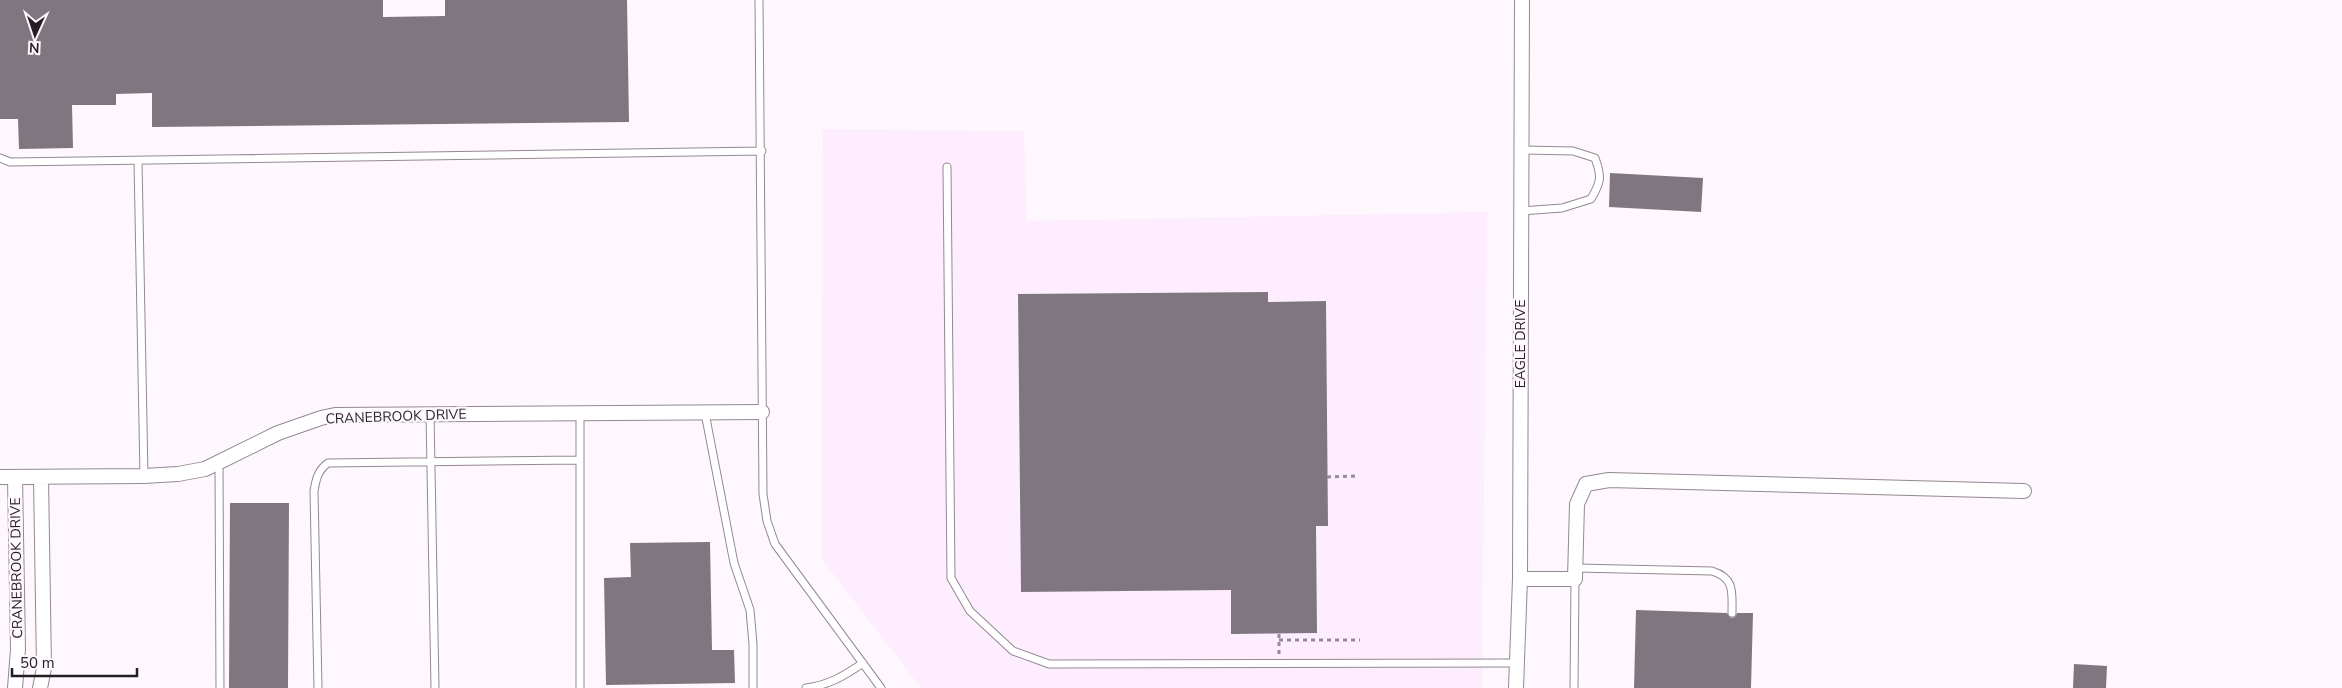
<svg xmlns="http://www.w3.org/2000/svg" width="2342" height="688" font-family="'Nunito Sans',sans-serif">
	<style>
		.built { fill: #feedfe }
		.building { fill: #7f767f }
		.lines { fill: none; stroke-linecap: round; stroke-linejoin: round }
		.lane-casing { stroke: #938893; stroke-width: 9 }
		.street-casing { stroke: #938893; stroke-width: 16 }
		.path { stroke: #928d92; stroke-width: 3; stroke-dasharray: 4 4; stroke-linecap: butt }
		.lane { stroke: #fff; stroke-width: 7 }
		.street { stroke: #fff; stroke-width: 14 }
		.labels { text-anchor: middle; stroke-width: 4.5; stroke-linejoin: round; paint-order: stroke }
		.street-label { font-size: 14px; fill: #221e22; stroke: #fef8fe }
	</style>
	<rect width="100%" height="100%" fill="#fef8fe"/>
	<path class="built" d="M 823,129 L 1024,131 L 1027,221 L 1487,212 L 1482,688 L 921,688 L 821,558 Z"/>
	<path class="building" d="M 0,0 L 383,0 L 383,17 L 445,16 L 445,0 L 627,0 L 629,122 L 152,127 L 152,93 L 116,94 L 116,105 L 72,105 L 73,148 L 19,149 L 18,119 L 0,119 Z
		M 1610,173 L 1703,178 L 1701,212 L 1609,207 Z
		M 1268,292 L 1268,302 L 1326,301 L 1328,526 L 1316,526 L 1317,633 L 1231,634 L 1231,590 L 1021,592 L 1018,294 Z
		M 230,503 L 289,503 L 288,688 L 229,688 Z
		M 710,542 L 712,650 L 734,650 L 735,683 L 606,685 L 604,578 L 631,577 L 630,543 Z
		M 1636,610 L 1727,613 L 1731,618 L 1735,617 L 1737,613 L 1753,613 L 1751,688 L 1634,688 Z
		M 2074,664 L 2107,666 L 2106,688 L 2073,688 Z"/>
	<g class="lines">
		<defs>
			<path id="lane" d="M 759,0 L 763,494 L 767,521 L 775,544 L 881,688
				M 0,158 L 10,162 L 762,151
				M 138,161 L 144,476
				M 947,167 L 951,578 L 970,611 L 1013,651 L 1049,664 L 1516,663
				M 1520,211 L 1562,208 L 1591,199 C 1601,182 1602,177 1595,158 L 1573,151 L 1520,150
				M 580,413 L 580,688
				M 705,413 L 734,563 L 750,610 L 753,644 L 753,688
				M 430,414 L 435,688
				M 219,462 L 220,688
				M 1576,568 L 1712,571 C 1735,578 1732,592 1732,613
				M 318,688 L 314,491 C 316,479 318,470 328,463 L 580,460
				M 806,688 C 829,685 844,676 863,663
				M 1574,688 L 1575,579"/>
			<path id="street" d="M 0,477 L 144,476 L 178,474 L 205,469 L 278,433 L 321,418 L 335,415 L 762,412
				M 15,477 L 18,649 L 15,688
				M 1520,579 L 1575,579 L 1577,504 L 1586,484 L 1609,480 L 2024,491
				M 40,688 L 44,668 L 41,477
				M 1516,688 L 1520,579 L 1522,0"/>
		</defs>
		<use href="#lane" class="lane-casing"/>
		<use href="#street" class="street-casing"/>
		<path class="path" d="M 1327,477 L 1358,476
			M 1279,640 L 1360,640
			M 1279,654 L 1279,633"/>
		<use href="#lane" class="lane"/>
		<use href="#street" class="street"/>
	</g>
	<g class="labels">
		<g class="street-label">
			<text transform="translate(1520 344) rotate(-90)" y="5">EAGLE DRIVE</text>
			<text transform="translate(396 416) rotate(-2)" y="5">CRANEBROOK DRIVE</text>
			<text transform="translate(16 568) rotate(-91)" y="5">CRANEBROOK DRIVE</text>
		</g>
	</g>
	<g transform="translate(35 35) rotate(183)" stroke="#fef8fe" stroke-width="4" paint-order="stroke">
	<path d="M0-4L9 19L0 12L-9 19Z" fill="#221e22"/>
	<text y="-8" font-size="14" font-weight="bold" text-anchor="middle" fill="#221e22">N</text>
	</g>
	<path d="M12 668v8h125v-8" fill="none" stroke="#221e22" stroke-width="2.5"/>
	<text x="20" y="668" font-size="15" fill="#221e22" stroke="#fef8fe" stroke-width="4" paint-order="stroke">50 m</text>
</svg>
